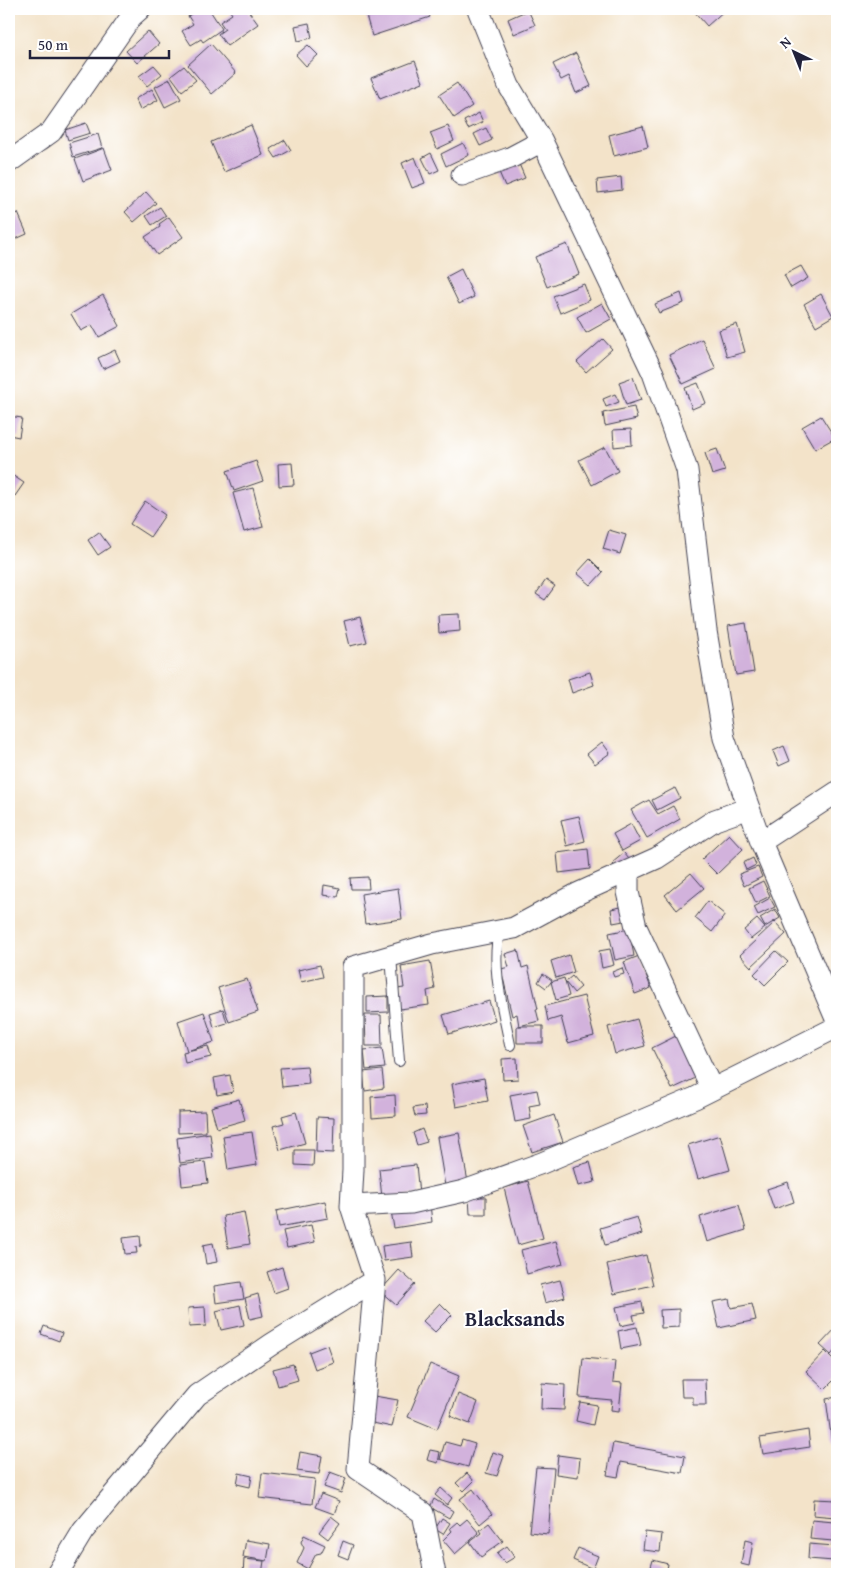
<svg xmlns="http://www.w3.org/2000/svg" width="846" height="1583" font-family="'Gentium Book Plus',serif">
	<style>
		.building { fill: #d2b2dc }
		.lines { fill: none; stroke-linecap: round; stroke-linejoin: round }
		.lane-casing { stroke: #413f50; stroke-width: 12 }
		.street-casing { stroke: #413f50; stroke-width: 23 }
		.lane { stroke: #fff; stroke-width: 10 }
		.street { stroke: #fff; stroke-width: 21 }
		.labels { text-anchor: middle; stroke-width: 4; stroke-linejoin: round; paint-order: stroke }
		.neighbourhood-label { font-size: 20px; font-weight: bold; fill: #22223b; stroke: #fff }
	</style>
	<rect width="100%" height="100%" fill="#fff"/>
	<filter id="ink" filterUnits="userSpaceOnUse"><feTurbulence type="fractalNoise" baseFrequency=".02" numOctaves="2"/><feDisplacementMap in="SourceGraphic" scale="10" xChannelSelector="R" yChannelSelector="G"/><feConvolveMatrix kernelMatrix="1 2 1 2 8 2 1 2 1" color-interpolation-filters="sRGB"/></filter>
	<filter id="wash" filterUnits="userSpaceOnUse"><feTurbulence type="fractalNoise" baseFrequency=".0096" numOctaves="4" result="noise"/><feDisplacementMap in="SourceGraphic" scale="20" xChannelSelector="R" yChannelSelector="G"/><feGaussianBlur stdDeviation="1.12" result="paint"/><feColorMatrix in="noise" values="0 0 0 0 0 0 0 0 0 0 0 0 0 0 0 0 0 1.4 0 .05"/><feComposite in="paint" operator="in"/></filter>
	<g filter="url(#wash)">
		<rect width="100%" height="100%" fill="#f3e3c9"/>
		<g id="blocks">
			<path class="building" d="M 199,9 L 209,9 L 222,29 L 203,42 L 201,39 L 191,45 L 182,31 L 193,24 L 188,16 Z
				M 233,9 L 247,9 L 258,24 L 227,46 L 218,34 L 225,29 L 220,22 L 232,14 L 230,11 Z
				M 364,9 L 427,9 L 430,17 L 372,36 Z
				M 692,9 L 726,9 L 707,26 Z
				M 528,10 L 535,25 L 514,34 L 508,19 Z
				M 309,23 L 312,38 L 298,41 L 295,26 Z
				M 148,31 L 159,44 L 137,63 L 126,51 Z
				M 211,44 L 236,73 L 212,94 L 188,65 Z
				M 308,45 L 318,55 L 306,66 L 296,55 Z
				M 576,53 L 591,86 L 576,93 L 569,76 L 561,80 L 553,64 Z
				M 415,61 L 423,82 L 380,99 L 371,78 Z
				M 154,65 L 162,74 L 147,86 L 139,76 Z
				M 184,66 L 196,80 L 182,91 L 171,76 Z
				M 170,79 L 181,99 L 165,107 L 155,87 Z
				M 457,83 L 472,106 L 454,118 L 439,95 Z
				M 152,89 L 158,100 L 140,110 L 135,99 Z
				M 479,113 L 483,122 L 468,129 L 464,121 Z
				M 86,123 L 90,133 L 68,140 L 65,130 Z
				M 251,125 L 263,155 L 224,172 L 211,142 Z
				M 448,126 L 454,141 L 437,149 L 430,133 Z
				M 643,126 L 648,147 L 614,156 L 609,135 Z
				M 486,128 L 492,140 L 480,146 L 474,134 Z
				M 98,134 L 102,148 L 73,157 L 69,143 Z
				M 285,140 L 291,150 L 276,158 L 270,149 Z
				M 463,143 L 469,155 L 446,166 L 441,154 Z
				M 104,148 L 112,170 L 83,181 L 75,159 Z
				M 431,153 L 439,170 L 430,174 L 422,158 Z
				M 415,157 L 425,183 L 412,188 L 402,163 Z
				M 519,164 L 525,178 L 505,186 L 499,172 Z
				M 621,177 L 622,190 L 598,193 L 597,180 Z
				M 146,192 L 156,203 L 134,222 L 125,212 Z
				M 160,207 L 166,216 L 152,225 L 146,216 Z
				M 18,213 L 27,234 L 9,242 L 9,217 Z
				M 169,217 L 183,237 L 157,255 L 145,237 L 160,227 L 159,224 Z
				M 567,244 L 579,274 L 547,287 L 535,257 Z
				M 801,266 L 808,278 L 791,288 L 784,275 Z
				M 461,269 L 474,297 L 459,304 L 446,277 Z
				M 584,284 L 590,300 L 560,313 L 553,296 Z
				M 681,293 L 684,303 L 659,313 L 655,304 Z
				M 821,294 L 833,316 L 816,326 L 804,304 Z
				M 103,295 L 120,326 L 99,337 L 92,325 L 81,331 L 71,314 Z
				M 602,303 L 611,319 L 586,333 L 577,317 Z
				M 737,324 L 745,352 L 727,357 L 719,330 Z
				M 603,339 L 612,349 L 586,372 L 577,362 Z
				M 702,339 L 716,369 L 683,384 L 669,355 Z
				M 115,350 L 120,361 L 103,369 L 98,358 Z
				M 633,377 L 641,400 L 626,405 L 619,382 Z
				M 698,383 L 706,403 L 692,409 L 685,388 Z
				M 615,394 L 619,402 L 606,407 L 603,399 Z
				M 634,407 L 637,419 L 605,426 L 603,413 Z
				M 9,416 L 22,418 L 19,437 L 9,435 Z
				M 821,416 L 835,438 L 815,449 L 802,427 Z
				M 631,429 L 632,445 L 614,447 L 613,430 Z
				M 605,447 L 618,471 L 592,485 L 579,460 Z
				M 717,449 L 725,471 L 712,475 L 705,453 Z
				M 256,461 L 263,481 L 234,491 L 227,471 Z
				M 292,463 L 294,485 L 279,486 L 278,464 Z
				M 9,473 L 24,483 L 15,496 L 9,492 Z
				M 253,488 L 263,527 L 244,532 L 233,493 Z
				M 145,501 L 165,515 L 150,537 L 130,524 Z
				M 609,530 L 626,535 L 620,554 L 603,549 Z
				M 99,532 L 110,547 L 98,555 L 88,540 Z
				M 590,559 L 603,572 L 591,585 L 577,573 Z
				M 546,580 L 555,586 L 545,600 L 536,594 Z
				M 459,614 L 460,631 L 439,633 L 438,615 Z
				M 360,617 L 367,642 L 350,646 L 344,621 Z
				M 746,623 L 754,672 L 736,675 L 728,626 Z
				M 590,672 L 594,685 L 572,693 L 568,679 Z
				M 602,742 L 610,753 L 595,764 L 587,754 Z
				M 784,746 L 790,761 L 779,766 L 773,751 Z
				M 675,788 L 680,798 L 657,810 L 652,800 Z
				M 649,800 L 658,814 L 673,806 L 680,819 L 647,838 L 631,810 Z
				M 579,816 L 585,841 L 567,846 L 561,820 Z
				M 631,824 L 640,841 L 622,851 L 613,834 Z
				M 729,834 L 743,849 L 717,874 L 702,859 Z
				M 588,849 L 590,869 L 559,873 L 557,853 Z
				M 624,853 L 629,859 L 618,869 L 612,863 Z
				M 753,858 L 756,865 L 746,870 L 743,863 Z
				M 758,867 L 762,877 L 744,886 L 739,874 Z
				M 691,873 L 704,888 L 677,910 L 665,895 Z
				M 368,877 L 369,889 L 351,889 L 350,878 Z
				M 763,881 L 770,896 L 756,903 L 749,888 Z
				M 324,885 L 340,888 L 338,897 L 323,895 Z
				M 398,888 L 402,919 L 365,924 L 361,894 Z
				M 770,898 L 775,907 L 758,915 L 754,907 Z
				M 708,901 L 725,915 L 712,932 L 695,918 Z
				M 626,906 L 629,920 L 613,923 L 611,909 Z
				M 775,909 L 780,918 L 765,927 L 760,918 Z
				M 757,919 L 765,928 L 751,939 L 744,930 Z
				M 775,922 L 786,934 L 751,967 L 740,955 Z
				M 629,929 L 634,956 L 615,960 L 609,933 Z
				M 610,949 L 614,965 L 602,968 L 599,951 Z
				M 518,950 L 522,968 L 528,966 L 538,1009 L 536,1009 L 539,1021 L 519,1026 L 517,1014 L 512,1016 L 501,969 L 509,967 L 505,954 Z
				M 776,951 L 788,962 L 765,985 L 754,974 Z
				M 569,955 L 574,972 L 556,978 L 551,961 Z
				M 639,956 L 651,988 L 635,994 L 624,962 Z
				M 430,961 L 435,989 L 427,991 L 429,1005 L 400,1009 L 397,989 L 404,988 L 401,966 Z
				M 320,965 L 323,977 L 301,982 L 298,970 Z
				M 622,968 L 624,974 L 614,977 L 612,972 Z
				M 543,974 L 552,980 L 551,982 L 564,978 L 569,996 L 556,1000 L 551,982 L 546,988 L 538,982 Z
				M 572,976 L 581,987 L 574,993 L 565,982 Z
				M 247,979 L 258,1012 L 229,1022 L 218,988 Z
				M 388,996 L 388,1012 L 367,1013 L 367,997 Z
				M 584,996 L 594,1036 L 568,1043 L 561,1017 L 548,1021 L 545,1006 Z
				M 489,1001 L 495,1020 L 449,1034 L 443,1015 Z
				M 223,1009 L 227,1023 L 214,1027 L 210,1013 Z
				M 204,1012 L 214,1042 L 187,1051 L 178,1021 Z
				M 365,1015 L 381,1015 L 382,1046 L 366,1046 Z
				M 637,1019 L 645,1046 L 615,1054 L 608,1027 Z
				M 517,1026 L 543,1026 L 543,1043 L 517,1043 Z
				M 680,1034 L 700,1076 L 672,1089 L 652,1048 Z
				M 208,1046 L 211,1057 L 185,1063 L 183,1052 Z
				M 382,1048 L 385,1068 L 366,1070 L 364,1050 Z
				M 517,1058 L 518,1079 L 503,1080 L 502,1059 Z
				M 307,1066 L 309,1084 L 282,1087 L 280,1068 Z
				M 382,1070 L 384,1088 L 365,1091 L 363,1072 Z
				M 230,1075 L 233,1092 L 217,1095 L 214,1078 Z
				M 484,1078 L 488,1101 L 456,1107 L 452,1084 Z
				M 537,1090 L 540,1104 L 529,1106 L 531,1119 L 515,1122 L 510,1095 Z
				M 395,1095 L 396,1116 L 372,1118 L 371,1097 Z
				M 239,1099 L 245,1120 L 217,1128 L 211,1107 Z
				M 425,1106 L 426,1115 L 415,1116 L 413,1108 Z
				M 205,1111 L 206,1132 L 178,1133 L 178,1112 Z
				M 296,1112 L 305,1143 L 280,1150 L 273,1126 L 284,1123 L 282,1116 Z
				M 554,1115 L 563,1142 L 532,1152 L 523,1126 Z
				M 317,1117 L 334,1118 L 333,1153 L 316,1152 Z
				M 422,1129 L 427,1142 L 417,1145 L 413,1133 Z
				M 252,1132 L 257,1165 L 228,1170 L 223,1136 Z
				M 210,1133 L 213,1158 L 180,1163 L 177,1138 Z
				M 459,1133 L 468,1182 L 445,1186 L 437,1137 Z
				M 720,1135 L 730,1170 L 698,1179 L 688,1145 Z
				M 295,1150 L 314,1150 L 313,1166 L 295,1165 Z
				M 205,1162 L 208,1183 L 182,1186 L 180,1165 Z
				M 590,1162 L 595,1182 L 578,1186 L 573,1167 Z
				M 416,1165 L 419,1194 L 382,1198 L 379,1169 Z
				M 528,1181 L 543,1238 L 518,1245 L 504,1188 Z
				M 788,1182 L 794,1202 L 774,1209 L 767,1189 Z
				M 469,1197 L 486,1197 L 486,1214 L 470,1214 Z
				M 325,1201 L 328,1218 L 279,1227 L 276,1211 Z
				M 430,1204 L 432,1222 L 394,1228 L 391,1211 Z
				M 739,1205 L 746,1230 L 707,1242 L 700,1217 Z
				M 244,1212 L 250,1244 L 228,1248 L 223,1216 Z
				M 637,1217 L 642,1234 L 605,1245 L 600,1228 Z
				M 311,1225 L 315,1242 L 287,1248 L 283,1231 Z
				M 140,1236 L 141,1246 L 136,1247 L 137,1253 L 125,1254 L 123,1238 Z
				M 556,1241 L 563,1264 L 527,1274 L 521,1250 Z
				M 411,1242 L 413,1257 L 384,1261 L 382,1246 Z
				M 213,1243 L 217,1262 L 206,1264 L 203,1245 Z
				M 646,1255 L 653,1285 L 614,1294 L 607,1264 Z
				M 282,1267 L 288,1288 L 274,1293 L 267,1272 Z
				M 399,1270 L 415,1284 L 396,1305 L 380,1291 Z
				M 560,1280 L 565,1297 L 545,1303 L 540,1285 Z
				M 241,1282 L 244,1299 L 216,1303 L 214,1286 Z
				M 258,1294 L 263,1316 L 250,1319 L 245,1298 Z
				M 729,1299 L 731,1308 L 752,1304 L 756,1320 L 719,1328 L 713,1302 Z
				M 642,1302 L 644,1313 L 633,1315 L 635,1323 L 620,1326 L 616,1307 Z
				M 440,1303 L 452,1315 L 435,1332 L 423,1321 Z
				M 240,1305 L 244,1325 L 221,1330 L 216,1311 Z
				M 205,1307 L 206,1326 L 189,1327 L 188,1308 Z
				M 679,1309 L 679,1327 L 661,1328 L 660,1310 Z
				M 44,1326 L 62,1333 L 59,1341 L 41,1334 Z
				M 637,1327 L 641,1345 L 621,1349 L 618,1331 Z
				M 837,1327 L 837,1348 L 831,1355 L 820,1345 Z
				M 327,1345 L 333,1362 L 315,1369 L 309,1352 Z
				M 825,1351 L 837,1363 L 837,1377 L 825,1389 L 806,1371 Z
				M 583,1358 L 615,1361 L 613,1382 L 622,1383 L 619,1411 L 611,1410 L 612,1400 L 579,1397 Z
				M 293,1364 L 298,1380 L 278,1386 L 273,1369 Z
				M 430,1364 L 459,1376 L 437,1429 L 408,1417 Z
				M 681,1379 L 705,1379 L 706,1405 L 693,1405 L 693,1397 L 682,1397 Z
				M 542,1383 L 565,1385 L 564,1410 L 541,1409 Z
				M 458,1394 L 478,1402 L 470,1424 L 450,1416 Z
				M 374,1396 L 398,1400 L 392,1427 L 368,1422 Z
				M 837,1397 L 837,1442 L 832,1443 L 826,1399 Z
				M 580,1402 L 597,1405 L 593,1425 L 576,1421 Z
				M 808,1430 L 810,1447 L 763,1454 L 760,1438 Z
				M 462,1440 L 475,1444 L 468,1467 L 440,1459 L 445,1442 L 460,1446 Z
				M 613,1443 L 685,1456 L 682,1473 L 621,1462 L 618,1477 L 607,1475 Z
				M 430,1450 L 440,1452 L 438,1463 L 427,1460 Z
				M 300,1452 L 322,1456 L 319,1474 L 297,1471 Z
				M 493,1452 L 504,1456 L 497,1476 L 486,1473 Z
				M 558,1455 L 580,1458 L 578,1477 L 556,1474 Z
				M 536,1467 L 554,1468 L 548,1534 L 529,1532 Z
				M 330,1472 L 346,1478 L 341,1493 L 324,1487 Z
				M 239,1473 L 252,1476 L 250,1487 L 237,1484 Z
				M 262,1473 L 315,1479 L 312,1504 L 259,1498 Z
				M 467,1473 L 474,1481 L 464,1491 L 456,1483 Z
				M 441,1488 L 452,1498 L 447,1505 L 435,1495 Z
				M 473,1489 L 492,1514 L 480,1524 L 460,1499 Z
				M 321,1494 L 339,1501 L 334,1514 L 315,1507 Z
				M 434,1499 L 453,1511 L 449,1518 L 430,1507 Z
				M 814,1499 L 837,1500 L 835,1517 L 813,1515 Z
				M 331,1516 L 340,1523 L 328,1539 L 319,1532 Z
				M 442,1518 L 450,1523 L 443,1534 L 435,1529 Z
				M 467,1519 L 479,1533 L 455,1554 L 443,1540 L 452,1531 L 450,1528 L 457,1522 L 460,1525 Z
				M 812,1520 L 834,1522 L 833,1541 L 810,1539 Z
				M 489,1523 L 503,1541 L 481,1557 L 470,1542 L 482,1533 L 480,1530 Z
				M 645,1532 L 662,1534 L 660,1552 L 643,1550 Z
				M 304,1535 L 325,1545 L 321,1553 L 316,1554 L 308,1569 L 297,1563 L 304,1548 L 301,1542 Z
				M 246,1540 L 270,1544 L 267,1561 L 243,1557 Z
				M 745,1540 L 753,1542 L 749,1566 L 741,1564 Z
				M 343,1541 L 353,1545 L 348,1559 L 338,1555 Z
				M 809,1544 L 835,1546 L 834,1561 L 808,1559 Z
				M 507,1546 L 515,1557 L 505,1563 L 497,1553 Z
				M 578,1548 L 598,1556 L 593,1569 L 573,1560 Z
				M 244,1559 L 264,1561 L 262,1574 L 243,1574 Z
				M 653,1560 L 668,1564 L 666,1574 L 649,1574 Z"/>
		</g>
	</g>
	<g filter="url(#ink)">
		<use href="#blocks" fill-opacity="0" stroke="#413f50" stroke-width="1"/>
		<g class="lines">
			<defs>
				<path id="lane" d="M 499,931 C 491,969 503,1008 510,1045
					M 391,956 L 399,1061"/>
				<path id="street" d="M 478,9 L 509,86 L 542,141 L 653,373 L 687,470 L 706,631 L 724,738 L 761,842 L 837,1021
					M 9,162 L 51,132 L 131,17 L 140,9
					M 462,175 L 510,158 L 542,141
					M 761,842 L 837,792
					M 628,871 L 628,892 L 636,927 L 712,1089
					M 351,1206 L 411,1203 L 464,1191 L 542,1163 L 695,1098 L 837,1027
					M 57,1574 L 83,1531 L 197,1395 L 272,1344 L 375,1280
					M 435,1574 L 423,1513 L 358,1469 L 375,1280 L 351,1206 L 353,1170 L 353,967 L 432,944 L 514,928 L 579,893 L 657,858 L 715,820 L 749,808"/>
			</defs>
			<use href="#lane" class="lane-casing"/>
			<use href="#street" class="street-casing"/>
			<use href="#lane" class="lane"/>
			<use href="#street" class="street"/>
		</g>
	</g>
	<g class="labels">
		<g class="neighbourhood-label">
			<text x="515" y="1326">Blacksands</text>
		</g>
	</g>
	<rect width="846" height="1583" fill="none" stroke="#fff" stroke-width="30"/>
	<g transform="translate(794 52) rotate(317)" stroke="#ffffff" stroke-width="4" paint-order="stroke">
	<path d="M0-4L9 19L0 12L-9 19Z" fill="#22223b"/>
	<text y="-8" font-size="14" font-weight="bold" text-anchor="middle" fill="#22223b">N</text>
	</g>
	<path d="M30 50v8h139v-8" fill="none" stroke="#22223b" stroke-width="2.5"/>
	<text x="38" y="50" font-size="15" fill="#22223b" stroke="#ffffff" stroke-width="4" paint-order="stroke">50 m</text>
</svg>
